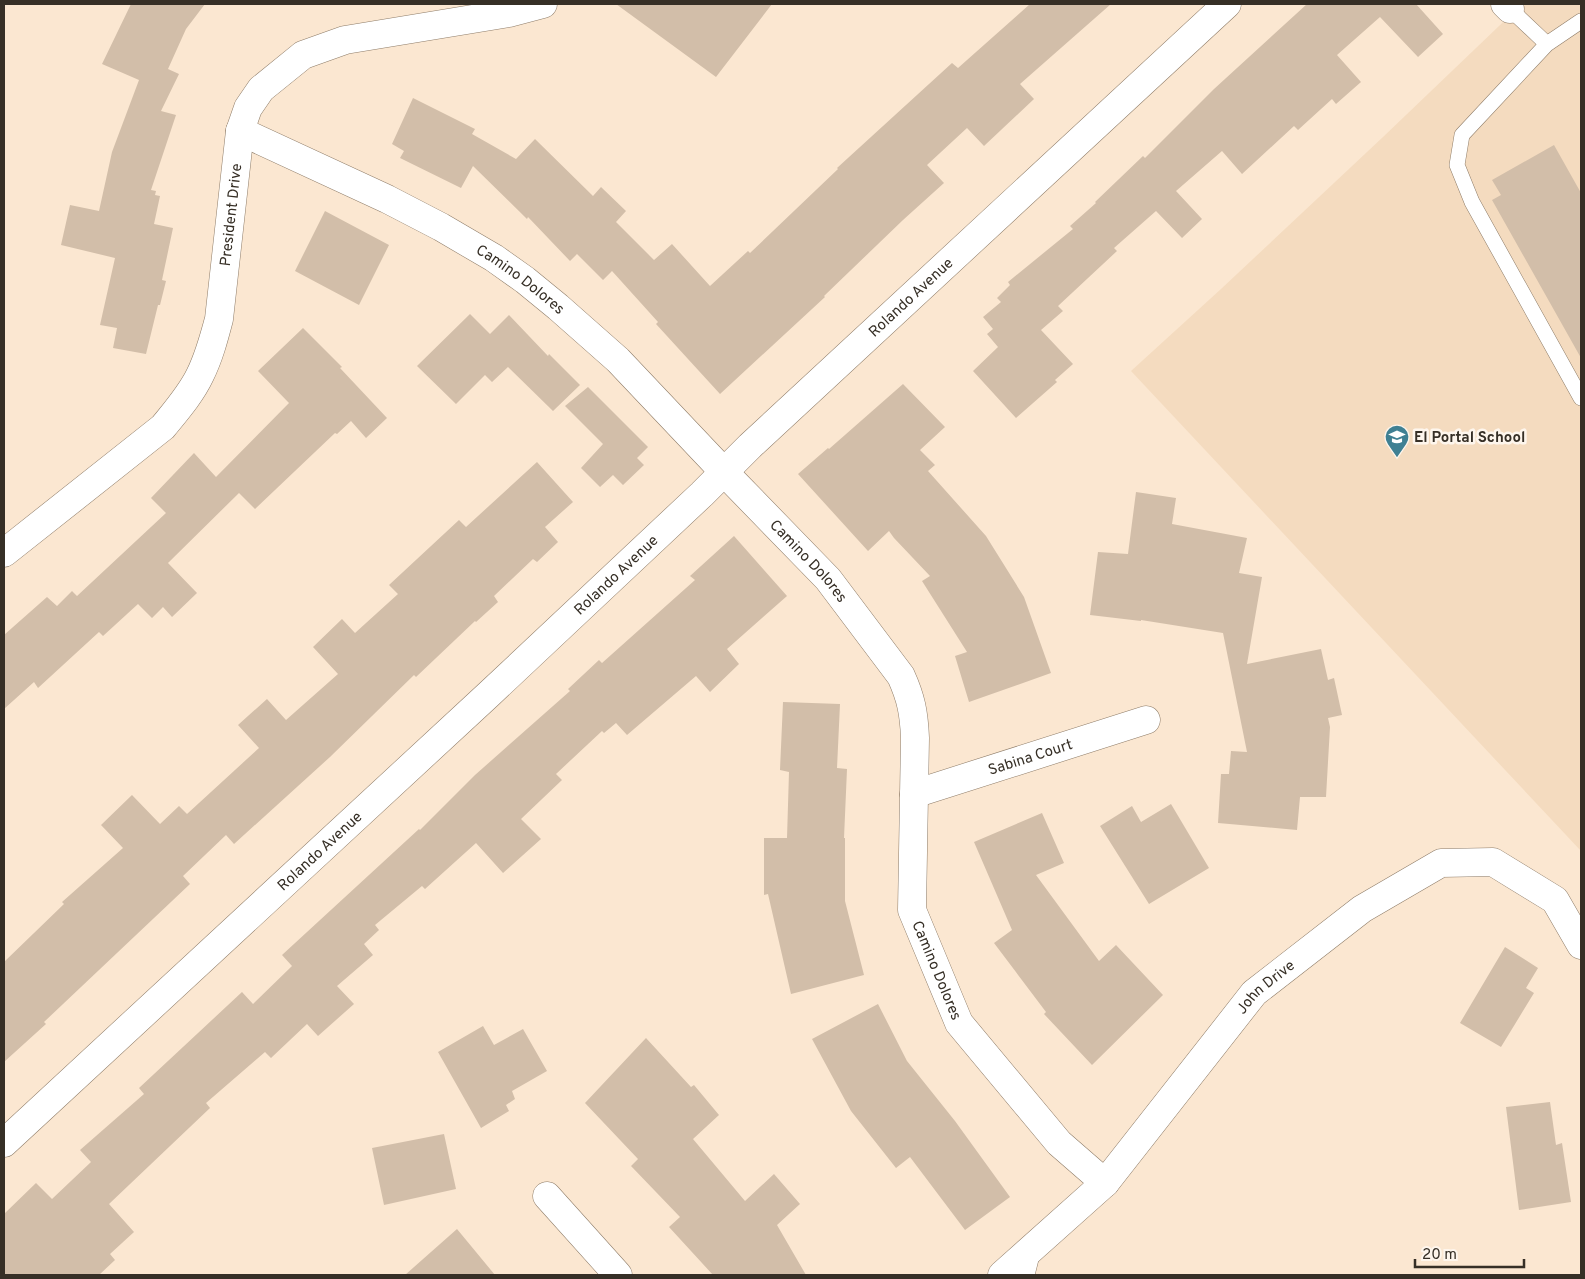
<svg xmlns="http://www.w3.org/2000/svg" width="1585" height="1279" font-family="Overpass,sans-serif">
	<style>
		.built { fill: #f4dbbf }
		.building { fill: #d2bea9 }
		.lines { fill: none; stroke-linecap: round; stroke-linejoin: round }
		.service-casing { stroke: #8e7c68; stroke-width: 16 }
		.minor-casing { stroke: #8e7c68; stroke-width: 29 }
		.service { stroke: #fff; stroke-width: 15 }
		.minor { stroke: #fff; stroke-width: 28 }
		.labels { text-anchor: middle; stroke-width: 5; stroke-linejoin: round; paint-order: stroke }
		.street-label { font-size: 15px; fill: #362f26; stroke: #fef6ed }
		.poi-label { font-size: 15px; font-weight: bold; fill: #362f26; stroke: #fef6ed; text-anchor: start }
	</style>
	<rect width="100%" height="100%" fill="#fbe7d1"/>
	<path class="built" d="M 1522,4 L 1581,4 L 1581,851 L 1131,371 L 1221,289 L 1383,137 Z"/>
	<path class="building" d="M 131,4 L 205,4 L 186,29 L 168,69 L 179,74 L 161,111 L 176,115 L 151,190 L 156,191 L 155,195 L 160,196 L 154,224 L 173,228 L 162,280 L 166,281 L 160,305 L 158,305 L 146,354 L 113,348 L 117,328 L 100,325 L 115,258 L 61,245 L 70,205 L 99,211 L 112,152 L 139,80 L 102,64 Z
		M 616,4 L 772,4 L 716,77 Z
		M 1030,4 L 1111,4 L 1020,84 L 1034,99 L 984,146 L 967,128 L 927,165 L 944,183 L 903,220 L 824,296 L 825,297 L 720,394 L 656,324 L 658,322 L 612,271 L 603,280 L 577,254 L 570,261 L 528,217 L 527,219 L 473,166 L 461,188 L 400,158 L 404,151 L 392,144 L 413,98 L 475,129 L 472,134 L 516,159 L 535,139 L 593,196 L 601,187 L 626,211 L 616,222 L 654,260 L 672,244 L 710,286 L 748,251 L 750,253 L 838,169 L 837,168 L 952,63 L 958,68 Z
		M 1307,4 L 1416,4 L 1443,34 L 1418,57 L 1380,17 L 1337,55 L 1361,82 L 1336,104 L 1332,99 L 1298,130 L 1294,126 L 1242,174 L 1222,151 L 1176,191 L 1202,219 L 1182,238 L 1156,211 L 1114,248 L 1117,251 L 1058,306 L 1063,311 L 1041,330 L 1073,364 L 1055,380 L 1057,382 L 1016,418 L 973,371 L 998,347 L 987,334 L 993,329 L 983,317 L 1001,302 L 997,298 L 1010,285 L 1008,282 L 1073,229 L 1070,226 L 1096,203 L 1095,202 L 1143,156 L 1145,158 L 1214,89 Z
		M 1554,145 L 1581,193 L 1581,358 L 1492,200 L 1501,195 L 1492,180 Z
		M 325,211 L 389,245 L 359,305 L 295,271 Z
		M 470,314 L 490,334 L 509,315 L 548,356 L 549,354 L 580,385 L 553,411 L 508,367 L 492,382 L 485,375 L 456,404 L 417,366 Z
		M 303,328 L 342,367 L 340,368 L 387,418 L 366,438 L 351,421 L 337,434 L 335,433 L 255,509 L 239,493 L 168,563 L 197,593 L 172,617 L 163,607 L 152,618 L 138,604 L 103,636 L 99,632 L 38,688 L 34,682 L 4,709 L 4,635 L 47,597 L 57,606 L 72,591 L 77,596 L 166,513 L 151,498 L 194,453 L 216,477 L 289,403 L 258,371 Z
		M 903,384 L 945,427 L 920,450 L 935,465 L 928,471 L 986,536 L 1024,597 L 1051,673 L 969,702 L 955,656 L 967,652 L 922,581 L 930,576 L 894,538 L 889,531 L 868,551 L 798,474 L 828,448 L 829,449 Z
		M 588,387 L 648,447 L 637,458 L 644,465 L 623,485 L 613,475 L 600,487 L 581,468 L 603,444 L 565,406 Z
		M 537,462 L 573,502 L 545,527 L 558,542 L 537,562 L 533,559 L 494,596 L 498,602 L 476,622 L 475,621 L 416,677 L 414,675 L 330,757 L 234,844 L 226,835 L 183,876 L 190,884 L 44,1022 L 46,1024 L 4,1062 L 4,962 L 64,904 L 62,902 L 123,848 L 101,825 L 132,795 L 160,824 L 179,806 L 187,814 L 259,748 L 238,725 L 267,699 L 286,720 L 338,674 L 313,647 L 342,619 L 355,633 L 398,594 L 389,585 L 459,520 L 466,527 Z
		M 1136,492 L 1176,498 L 1172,524 L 1247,538 L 1239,573 L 1262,577 L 1247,664 L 1321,649 L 1328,680 L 1334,678 L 1342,715 L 1328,718 L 1330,727 L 1326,797 L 1300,797 L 1297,830 L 1218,823 L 1221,774 L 1229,774 L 1231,751 L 1247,752 L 1223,633 L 1141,620 L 1141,621 L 1090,615 L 1098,552 L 1128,554 Z
		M 734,536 L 787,596 L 727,649 L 739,664 L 710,692 L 696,676 L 627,735 L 616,723 L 604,733 L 602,731 L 556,774 L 562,780 L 521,819 L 541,839 L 503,873 L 476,843 L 425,889 L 422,886 L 375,925 L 379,930 L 364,944 L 373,955 L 337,986 L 354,1004 L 318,1036 L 307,1024 L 271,1058 L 265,1052 L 206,1103 L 210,1108 L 109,1204 L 134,1232 L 110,1254 L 115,1260 L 99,1275 L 4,1275 L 4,1214 L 36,1183 L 52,1199 L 91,1162 L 80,1150 L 144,1094 L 139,1088 L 242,992 L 253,1004 L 292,966 L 282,955 L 419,829 L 420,830 L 475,775 L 570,691 L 568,689 L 599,660 L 602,663 L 695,580 L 690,576 Z
		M 783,702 L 840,704 L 837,768 L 847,769 L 844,838 L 845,838 L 845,901 L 864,975 L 791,994 L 768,894 L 764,895 L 764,838 L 787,838 L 789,772 L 780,770 Z
		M 1171,804 L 1209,868 L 1149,904 L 1100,826 L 1132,806 L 1141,822 Z
		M 1042,813 L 1064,863 L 1036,875 L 1099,961 L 1116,945 L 1163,995 L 1092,1065 L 1044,1014 L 1046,1012 L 994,943 L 1012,930 L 974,842 Z
		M 1505,947 L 1538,968 L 1526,988 L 1534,993 L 1501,1047 L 1460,1023 Z
		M 878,1004 L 907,1061 L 955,1121 L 1010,1197 L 965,1230 L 910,1157 L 896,1168 L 851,1111 L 812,1039 Z
		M 483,1026 L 494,1045 L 523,1029 L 547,1071 L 512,1091 L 515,1099 L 506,1105 L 509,1111 L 481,1128 L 438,1052 Z
		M 646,1038 L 691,1087 L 694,1085 L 719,1115 L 693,1139 L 745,1201 L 774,1174 L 800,1204 L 777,1225 L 806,1275 L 713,1275 L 669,1227 L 680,1217 L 631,1166 L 638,1159 L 585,1103 Z
		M 1550,1102 L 1556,1145 L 1562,1143 L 1571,1202 L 1519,1210 L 1506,1107 Z
		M 444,1134 L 456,1189 L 384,1205 L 372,1148 Z
		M 457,1229 L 495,1275 L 405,1275 Z"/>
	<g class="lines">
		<defs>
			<path id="service" d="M 1510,9 L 1547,44
				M 1581,21 L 1547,44 L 1462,135 L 1457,165 L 1472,202 L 1581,398
				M 1027,1275 L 1033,1251"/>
			<g id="minor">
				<path d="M 1505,4 L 1510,9"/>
				<path id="s1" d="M 240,131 L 387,199 L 441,227 L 494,258 L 525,280 L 558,307 L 618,360 L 724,472 L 828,579 L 901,676 C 911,698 914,713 915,738 L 912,910 L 959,1023 L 1059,1143 L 1105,1183"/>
				<path id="s2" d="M 4,553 L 163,427 C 176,411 191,394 200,375 C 209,357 214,338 219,319 L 240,131 L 248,108 L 261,89 L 303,55 L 345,40 L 509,13 L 543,4"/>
				<path id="s3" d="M 914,794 L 1146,720"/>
				<path id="s4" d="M 4,1143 L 488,695 L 702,494 L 750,446 L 1227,4"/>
				<path d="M 547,1196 L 618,1275"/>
				<path id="s5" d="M 1002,1275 L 1105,1183 L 1254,993 L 1362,909 L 1441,863 L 1493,862 L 1555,900 L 1581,945"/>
			</g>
		</defs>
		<use href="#service" class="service-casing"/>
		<use href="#minor" class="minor-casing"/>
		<use href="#service" class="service"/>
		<use href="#minor" class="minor"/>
	</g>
	<defs>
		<symbol id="school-pin" viewBox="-11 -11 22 30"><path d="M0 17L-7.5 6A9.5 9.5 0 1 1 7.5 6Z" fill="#3f8093" stroke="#fef6ed"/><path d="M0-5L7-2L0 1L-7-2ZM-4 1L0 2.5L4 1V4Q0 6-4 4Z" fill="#fff"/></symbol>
	</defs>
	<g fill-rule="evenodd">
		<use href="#school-pin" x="1383" y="423" width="28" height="38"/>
	</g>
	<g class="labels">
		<g class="street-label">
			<text dy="5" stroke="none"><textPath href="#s2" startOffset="431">President Drive</textPath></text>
			<text dy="5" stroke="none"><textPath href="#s1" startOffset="318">Camino Dolores</textPath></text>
			<text dy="5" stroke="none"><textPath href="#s4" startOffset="1240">Rolando Avenue</textPath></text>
			<text dy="5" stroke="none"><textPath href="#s1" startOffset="722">Camino Dolores</textPath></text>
			<text dy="5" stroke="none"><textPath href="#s4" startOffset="835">Rolando Avenue</textPath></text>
			<text dy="5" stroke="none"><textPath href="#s3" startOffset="122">Sabina Court</textPath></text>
			<text dy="5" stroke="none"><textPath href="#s4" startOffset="430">Rolando Avenue</textPath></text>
			<text dy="5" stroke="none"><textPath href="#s1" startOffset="1171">Camino Dolores</textPath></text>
			<text dy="5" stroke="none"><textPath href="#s5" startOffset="392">John Drive</textPath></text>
		</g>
		<g class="poi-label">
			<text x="1414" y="442">El Portal School</text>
		</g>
	</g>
	<rect width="1585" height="1279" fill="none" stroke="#362f26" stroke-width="10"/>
	<path d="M1415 1259v8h109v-8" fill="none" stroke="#362f26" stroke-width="2.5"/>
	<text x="1422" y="1259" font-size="15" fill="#362f26" stroke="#fef6ed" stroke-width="4" paint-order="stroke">20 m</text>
</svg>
